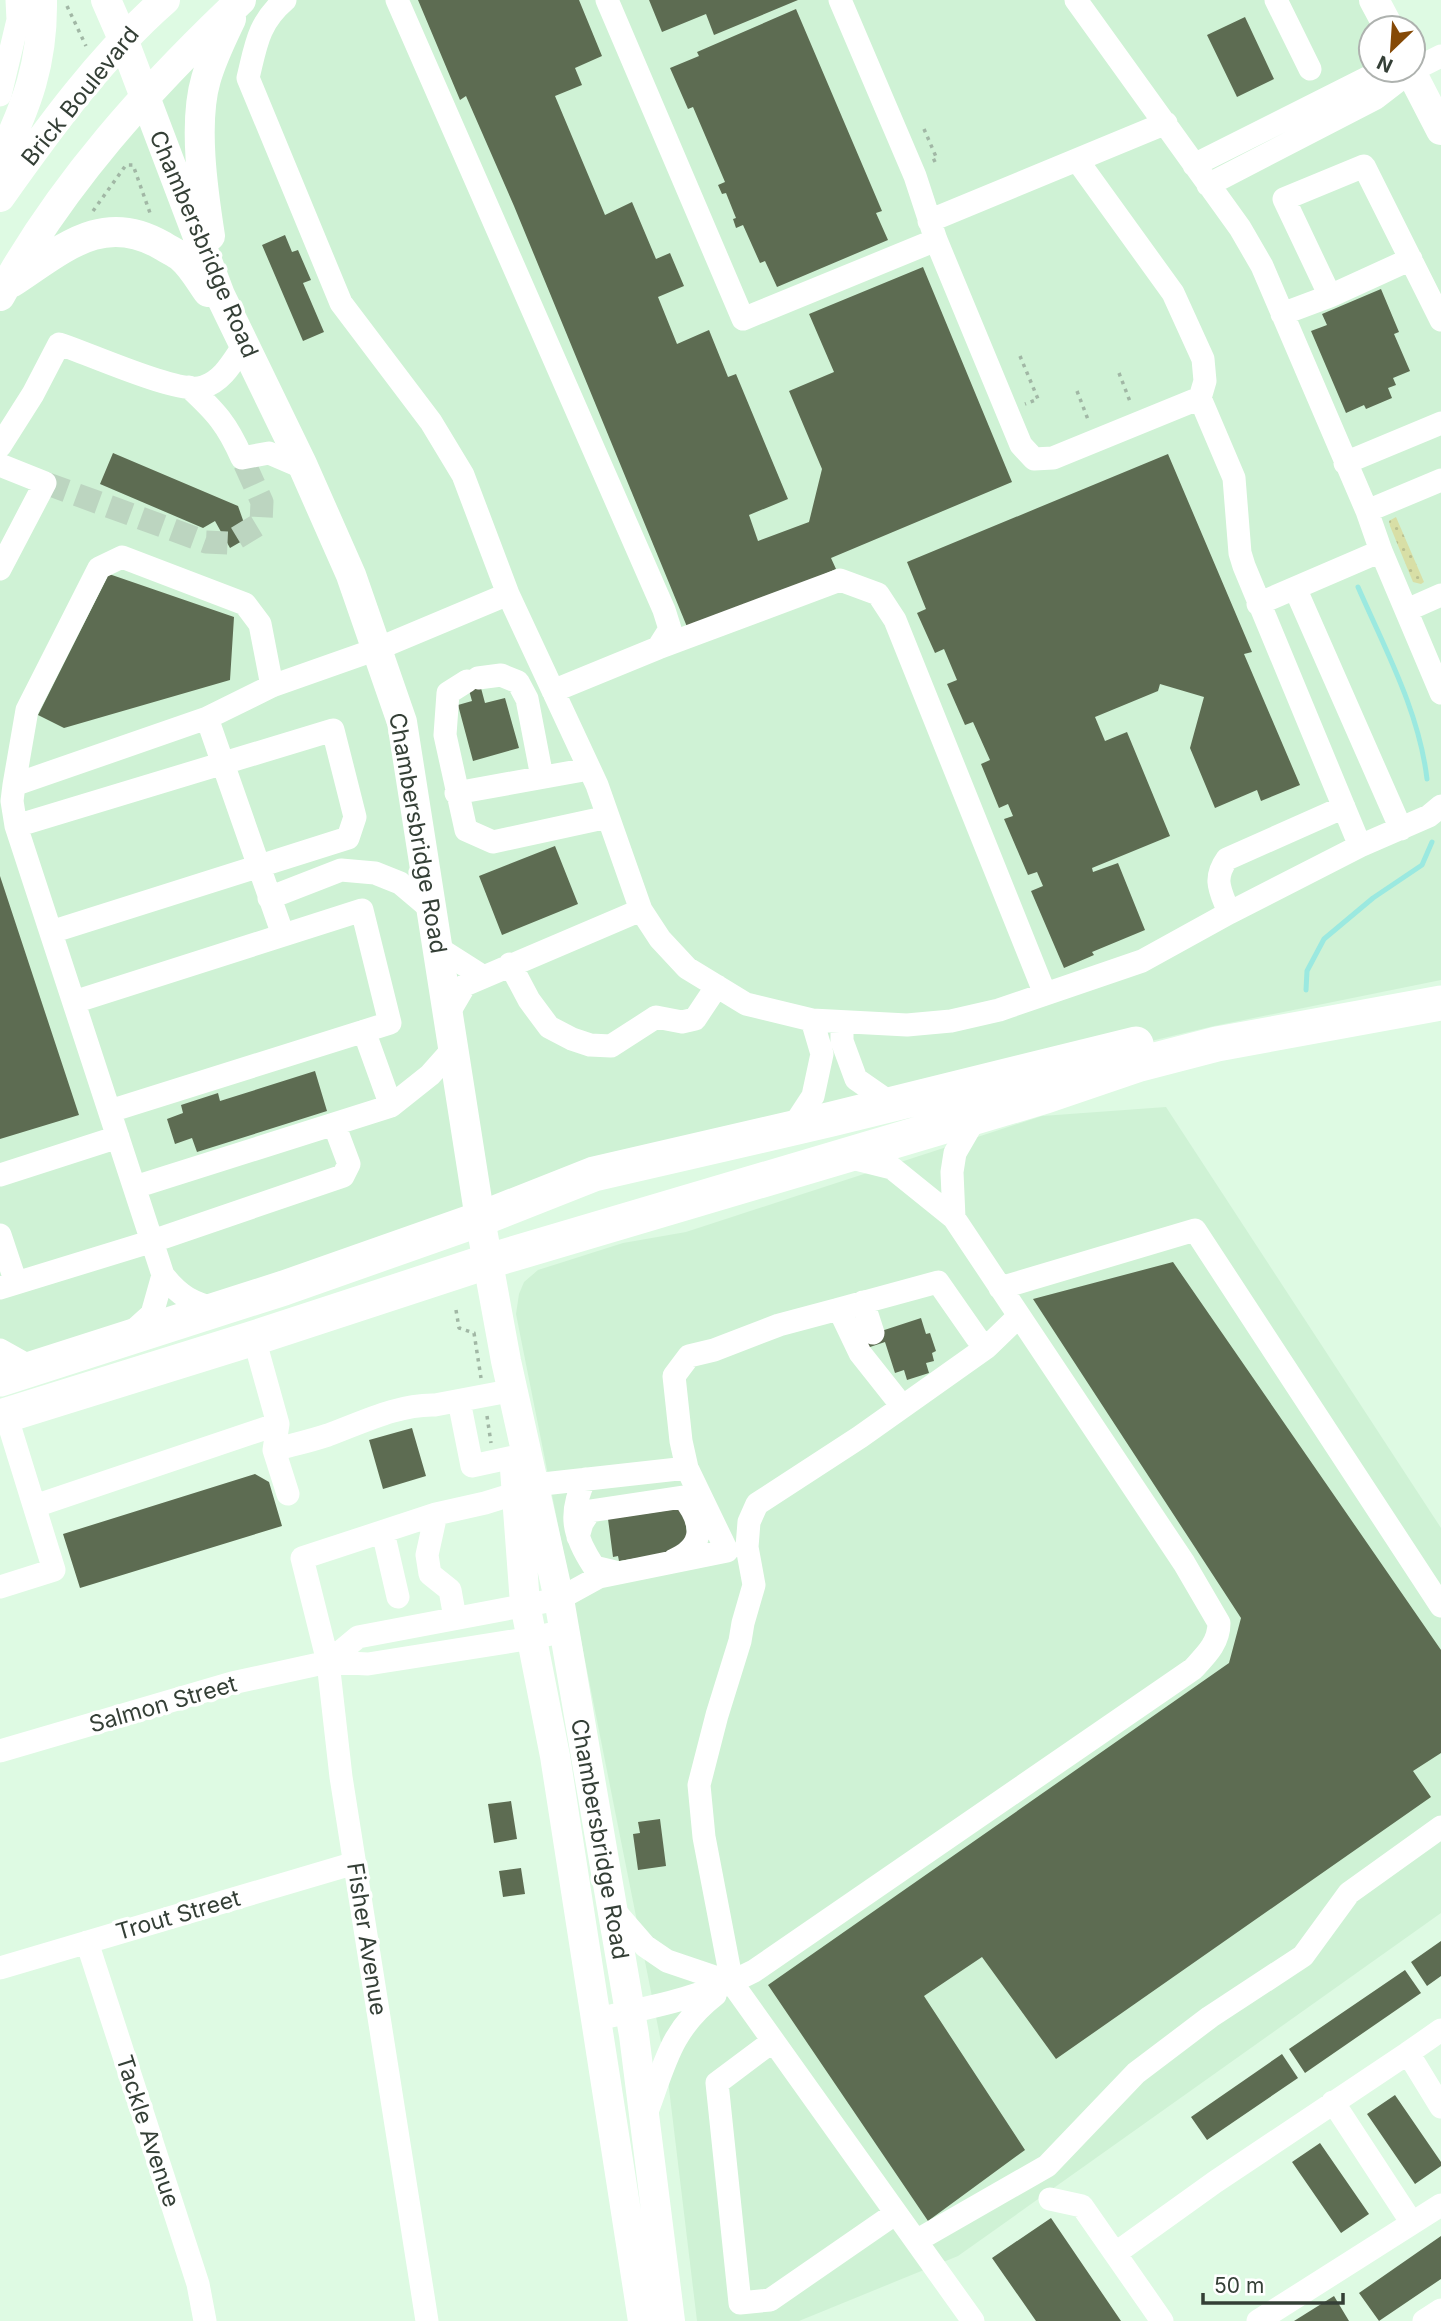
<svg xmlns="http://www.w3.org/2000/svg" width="1441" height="2321" font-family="Inter,sans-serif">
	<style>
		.built { fill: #cff2d5 }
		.grass { fill: url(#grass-dots) }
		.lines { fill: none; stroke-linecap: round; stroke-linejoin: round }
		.stream { stroke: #9be9e0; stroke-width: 5 }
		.building { fill: #5d6c52 }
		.minor-tunnel { stroke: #bcd5c0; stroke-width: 23; stroke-dasharray: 23 11; stroke-linecap: butt }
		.path { stroke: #a1b7a5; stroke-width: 3.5; stroke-dasharray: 3.5 5; stroke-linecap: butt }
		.minor { stroke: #fff; stroke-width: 23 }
		.major { stroke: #fff; stroke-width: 30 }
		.highway { stroke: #fff; stroke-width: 35 }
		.labels { text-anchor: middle; stroke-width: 7; stroke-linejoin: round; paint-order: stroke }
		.street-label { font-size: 23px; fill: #343f36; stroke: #fff }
	</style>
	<defs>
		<pattern id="grass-dots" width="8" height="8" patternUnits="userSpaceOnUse" patternTransform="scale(1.75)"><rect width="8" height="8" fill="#d8dfa6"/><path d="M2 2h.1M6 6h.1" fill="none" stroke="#bac090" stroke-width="1.8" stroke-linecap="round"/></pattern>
	</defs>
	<rect width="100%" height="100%" fill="#defae3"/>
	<path class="built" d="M 241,0 L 1374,0 L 1389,28 L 1371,28 L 1371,70 L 1410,70 L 1441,129 L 1441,980 L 1214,1026 L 594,1174 L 0,1380 L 0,296 L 5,287 Z
		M 1166,1107 L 1441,1528 L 1441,1913 L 958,2256 L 799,2321 L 697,2321 L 667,2072 L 516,1314 L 519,1294 L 524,1282 L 538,1270 L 623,1243 L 686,1232 L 1042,1116 Z"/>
	<path class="grass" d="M 1396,517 L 1424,582 L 1421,584 L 1413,582 L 1390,526 L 1389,521 Z"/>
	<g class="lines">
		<path class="stream" d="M 1358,587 C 1385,649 1419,711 1427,779
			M 1306,990 L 1307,971 L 1324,939 L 1373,898 L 1422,865 L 1432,842"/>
	</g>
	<path class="building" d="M 418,0 L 579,0 L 602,56 L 575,68 L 582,85 L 555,96 L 605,215 L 632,202 L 656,259 L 670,253 L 684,286 L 658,297 L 677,344 L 709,330 L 728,377 L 736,374 L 788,499 L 749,515 L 758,541 L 809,522 L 822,469 L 789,391 L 834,372 L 809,314 L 923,267 L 1012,482 L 831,558 L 836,569 L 690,634 L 514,206 L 466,96 L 460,100 Z
		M 649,0 L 798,0 L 714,35 L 706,14 L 662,32 Z
		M 796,9 L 882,211 L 876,213 L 888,240 L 777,287 L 765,261 L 760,263 L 743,225 L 736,228 L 733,219 L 736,218 L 726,193 L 722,194 L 718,185 L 725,182 L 693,107 L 688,109 L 670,68 L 699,56 L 697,52 Z
		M 1245,17 L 1274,79 L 1237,97 L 1207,35 Z
		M 285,235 L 292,252 L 298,250 L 311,280 L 303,283 L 324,332 L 303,341 L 262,245 Z
		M 1381,289 L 1399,332 L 1394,334 L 1410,371 L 1393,378 L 1396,385 L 1388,388 L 1392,398 L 1366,409 L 1364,405 L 1346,413 L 1311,331 L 1327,325 L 1322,314 Z
		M 113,453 L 238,506 L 249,537 L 230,548 L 215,521 L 203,528 L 100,484 Z
		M 1168,454 L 1252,652 L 1244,654 L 1300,785 L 1261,801 L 1257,790 L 1215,808 L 1190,748 L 1204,697 L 1160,684 L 1158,691 L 1095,717 L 1105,741 L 1127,732 L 1170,836 L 1092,868 L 1093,872 L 1118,863 L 1145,930 L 1092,952 L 1094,955 L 1064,968 L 1031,891 L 1043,886 L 1037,872 L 1028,875 L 1004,819 L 1013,816 L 1008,804 L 999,808 L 981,764 L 990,760 L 973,722 L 965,725 L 947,684 L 957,680 L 944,649 L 935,653 L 917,613 L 926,609 L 907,562 Z
		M 109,574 L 234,617 L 230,680 L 64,728 L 38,715 Z
		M 477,673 L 485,703 L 505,698 L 519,748 L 473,761 L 458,705 L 472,701 L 465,676 Z
		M 555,846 L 578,904 L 502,935 L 479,876 Z
		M 0,876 L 79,1115 L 0,1139 Z
		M 315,1071 L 327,1111 L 197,1152 L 192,1138 L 175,1144 L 167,1119 L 183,1113 L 181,1105 L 218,1093 L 220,1101 Z
		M 1173,1262 L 1441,1650 L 1441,1753 L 1413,1771 L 1431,1797 L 1056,2059 L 982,1957 L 924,1996 L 1025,2150 L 928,2221 L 768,1985 L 1229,1663 L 1241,1618 L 1033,1299 Z
		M 921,1318 L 926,1334 L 930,1333 L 936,1351 L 932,1353 L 934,1361 L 926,1363 L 929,1373 L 907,1380 L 904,1370 L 895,1373 L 885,1342 L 867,1348 L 863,1337 Z
		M 412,1428 L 426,1476 L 383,1489 L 369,1440 Z
		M 255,1474 L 269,1482 L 282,1526 L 80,1588 L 63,1534 Z
		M 683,1508 L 689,1545 L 683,1551 L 619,1561 L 618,1556 L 613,1557 L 608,1519 Z
		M 511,1801 L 517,1839 L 494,1843 L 488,1804 Z
		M 660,1819 L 666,1866 L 638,1870 L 633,1834 L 640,1833 L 638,1822 Z
		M 521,1868 L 525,1894 L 503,1897 L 499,1871 Z
		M 1441,1941 L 1441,1976 L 1427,1986 L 1411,1962 Z
		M 1405,1970 L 1421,1993 L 1305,2073 L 1289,2049 Z
		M 1282,2054 L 1298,2078 L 1207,2140 L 1191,2117 Z
		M 1395,2095 L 1441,2162 L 1441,2166 L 1415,2184 L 1367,2114 Z
		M 1320,2143 L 1369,2214 L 1341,2233 L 1292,2162 Z
		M 1051,2218 L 1121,2321 L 1036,2321 L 992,2258 Z
		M 1441,2236 L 1441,2279 L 1379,2321 L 1359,2293 Z
		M 1334,2296 L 1349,2321 L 1294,2321 Z"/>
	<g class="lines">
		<path class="minor-tunnel" d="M 45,483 L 206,542 L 228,543 L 261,523 L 262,502 L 242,458"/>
		<path class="path" d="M 67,6 L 86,46
			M 924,129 L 937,159 L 931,162
			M 93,211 L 126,165 L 133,165 L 150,213
			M 1020,356 L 1038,399 L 1025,404
			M 1119,373 L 1131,404
			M 1077,391 L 1089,422
			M 456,1310 L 459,1328 L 474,1333 L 481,1378
			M 487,1416 L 491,1443"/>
		<path class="minor" d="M 285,0 C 258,23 256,45 248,78 L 341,303 L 431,422 L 463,475 L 508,594 L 597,785 L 641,910 L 660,939 L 687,968 L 746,1004 L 812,1020 L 907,1025 L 951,1021 L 999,1010 L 1142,961 L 1229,913 L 1360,846 L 1429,816 L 1441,806
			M 397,0 L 664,610 L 670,629 L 658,648 L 553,691
			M 607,0 L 743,319 L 936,240
			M 840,0 L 915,176 L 936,240 L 1021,445 L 1034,459 L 1053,458 L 1200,398 L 1234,478 L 1240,553 L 1244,566 L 1360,846
			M 1076,0 L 1240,228 L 1262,266 L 1367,511 L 1381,551 L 1441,693
			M 1276,0 L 1310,69
			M 0,95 L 18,20 L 17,0
			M 1077,160 L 1173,293 L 1203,359 L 1205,381 L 1200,398
			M 1194,165 L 1367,78 L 1408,72
			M 1208,185 L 1376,98 L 1411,71 L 1441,56
			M 929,221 L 1166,123
			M 1330,296 L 1411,259
			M 1282,314 L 1330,296 L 1284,199 L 1364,166 L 1441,320
			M 189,387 C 216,412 227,424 242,458 L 269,453 L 304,468
			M 0,446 L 33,394 L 59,344 C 88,353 179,395 203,387 C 223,381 233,361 244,345
			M 1345,463 L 1441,423
			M 0,465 L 45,483 L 0,569
			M 1367,511 L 1441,480
			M 1295,588 L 1401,829
			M 1258,604 L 1381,551
			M 1407,610 L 1441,595
			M 658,648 L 840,580 L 878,594 L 895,620 L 1045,994
			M 478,678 L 501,675 L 518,682 L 527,699 L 542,777
			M 467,681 L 448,693 L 445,735 L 466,830 L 493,842 L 608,817
			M 207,718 L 283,935
			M 14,785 L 27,710 L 99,568 L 122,557 L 245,604 L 260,624 L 272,686
			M 456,793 L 589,769
			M 16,826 L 333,730 L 355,817 L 348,838 L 51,932
			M 269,898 L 341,870 L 375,873 L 400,883 L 432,910
			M 1229,913 C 1221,891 1212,880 1227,859 L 1344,807
			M 438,948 L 482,976
			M 510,964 L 529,1000 L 549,1027 L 572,1039 L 590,1045 L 611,1046 L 656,1017 L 682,1022 L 695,1019 L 717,986
			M 74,1002 L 362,910 L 390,1023 L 110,1111
			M 448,1014 L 465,985 L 641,910
			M 842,1023 L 842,1041 L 856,1079 L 892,1104
			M 391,1106 L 430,1075 L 454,1048
			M 792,1128 L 813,1096 L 822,1054 L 812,1020
			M 0,1175 L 118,1137
			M 135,1187 L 391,1106 L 364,1031
			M 954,1218 L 952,1172 L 955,1153 L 977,1115
			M 0,1235 L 16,1283
			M 163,1275 L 16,826 L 12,801 L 14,785 L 207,718 L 272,686 L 377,649 L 508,594
			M 0,1288 L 153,1241 L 343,1176 L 349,1164 L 334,1124
			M 1000,1288 L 1195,1230 L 1441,1606
			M 863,1302 L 873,1333
			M 131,1333 L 152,1314 L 163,1275 C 180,1297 192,1302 218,1310
			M 254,1338 L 278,1424 L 274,1450 L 288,1494
			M 0,1350 L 34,1369
			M 459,1401 L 472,1466 L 514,1457
			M 902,1406 L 860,1353 L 839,1309 L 938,1282 L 977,1338 L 987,1347
			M 274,1450 C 292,1445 310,1441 328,1435 C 361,1423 398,1404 435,1405 L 509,1391
			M 687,1468 L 681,1441 L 674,1376 L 689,1356 L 714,1350 L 779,1325 L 839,1309
			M 585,1479 C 568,1514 573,1535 594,1567 L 619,1573
			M 35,1506 L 278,1424
			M 383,1532 L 398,1597
			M 578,1537 L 582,1523 L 590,1511 L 683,1497 C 703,1522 706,1546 674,1560
			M 0,1587 L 54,1570 L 6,1415
			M 455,1618 L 450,1590 L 430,1574 L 427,1555 L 436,1514 L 485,1503 L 517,1493
			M 328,1662 L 358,1637 L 559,1599 L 599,1577 L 727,1551 L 687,1468 L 534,1485
			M 0,1751 L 232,1683 L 328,1662 L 368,1664 L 532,1638 L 565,1631
			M 612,1908 L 645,1946 L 667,1961 L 732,1983
			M 87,1942 L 198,2284 L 205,2321
			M 0,1968 L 355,1863
			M 597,2019 C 652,2007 705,1997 754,1971 L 1193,1669 C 1206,1655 1219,1643 1219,1623 L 1184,1563 L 954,1218 L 892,1168 L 848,1157
			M 773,2041 L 717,2083 L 740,2303 L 770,2300 L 896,2213
			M 1408,2053 L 1441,2030
			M 1333,2102 L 1412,2223
			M 645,2117 C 665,2065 669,2031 715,1995
			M 1050,2199 L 1082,2206 L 1162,2321
			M 916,2241 L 1047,2166 L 1136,2073 L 1210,2017 L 1303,1956 L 1349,1893 L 1441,1827
			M 1116,2253 L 1215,2182 L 1408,2053 L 1441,2107
			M 427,2321 L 341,1777 L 328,1662 L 302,1558 L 436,1514
			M 973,2321 L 732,1983 L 704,1837 L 699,1785 L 717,1715 L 740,1641 L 743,1623 L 754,1585 L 747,1547 L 749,1522 L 757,1504 L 860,1437 L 987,1347 L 1019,1316
			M 1258,2321 L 1441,2205
			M 1424,2321 L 1441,2310"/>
		<path class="major" d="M 106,0 L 123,39 L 220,295 L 302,464 L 351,575 L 402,722 L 480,1219 L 506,1361 L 559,1599 L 634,2035 L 670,2321
			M 1374,0 L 1389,28
			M 1410,70 L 1441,130
			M 0,161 C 27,105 43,63 42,0
			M 0,197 C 49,128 101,56 165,0
			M 210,236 C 203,191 193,123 206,79 C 212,58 222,38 231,19
			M 11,283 C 62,250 102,210 163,246 C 169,250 176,253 181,257 C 192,266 200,281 208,292
			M 0,296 C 62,183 148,88 241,0
			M 515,1469 L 525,1604 L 555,1756 L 643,2321"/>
		<path class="highway" d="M 0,1379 L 284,1288 L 480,1219 L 594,1174 L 832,1119 L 1136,1044
			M 0,1417 L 254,1338 L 489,1261 L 1046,1096 L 1140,1064 L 1217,1044 L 1441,1003"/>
	</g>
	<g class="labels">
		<g class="street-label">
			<text transform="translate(80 96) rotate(-51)" y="8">Brick Boulevard</text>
			<text transform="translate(204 244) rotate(67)" y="8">Chambersbridge Road</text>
			<text transform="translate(418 833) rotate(80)" y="8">Chambersbridge Road</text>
			<text transform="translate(163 1704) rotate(-16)" y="8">Salmon Street</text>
			<text transform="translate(600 1839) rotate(80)" y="8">Chambersbridge Road</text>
			<text transform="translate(178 1915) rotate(-16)" y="8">Trout Street</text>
			<text transform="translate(367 1939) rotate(81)" y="8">Fisher Avenue</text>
			<text transform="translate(148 2131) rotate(72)" y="8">Tackle Avenue</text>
		</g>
	</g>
	<g transform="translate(1392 49) rotate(205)"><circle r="33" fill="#ffffff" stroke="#aeb2af" stroke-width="2"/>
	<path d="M0-5L12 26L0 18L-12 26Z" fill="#854906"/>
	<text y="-10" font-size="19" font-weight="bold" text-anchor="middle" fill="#343f36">N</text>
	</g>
	<path d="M1203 2293v10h140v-10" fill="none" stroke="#343f36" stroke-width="3.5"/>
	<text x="1214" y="2293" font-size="21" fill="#343f36" stroke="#ffffff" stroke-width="5" paint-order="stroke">50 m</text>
</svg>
